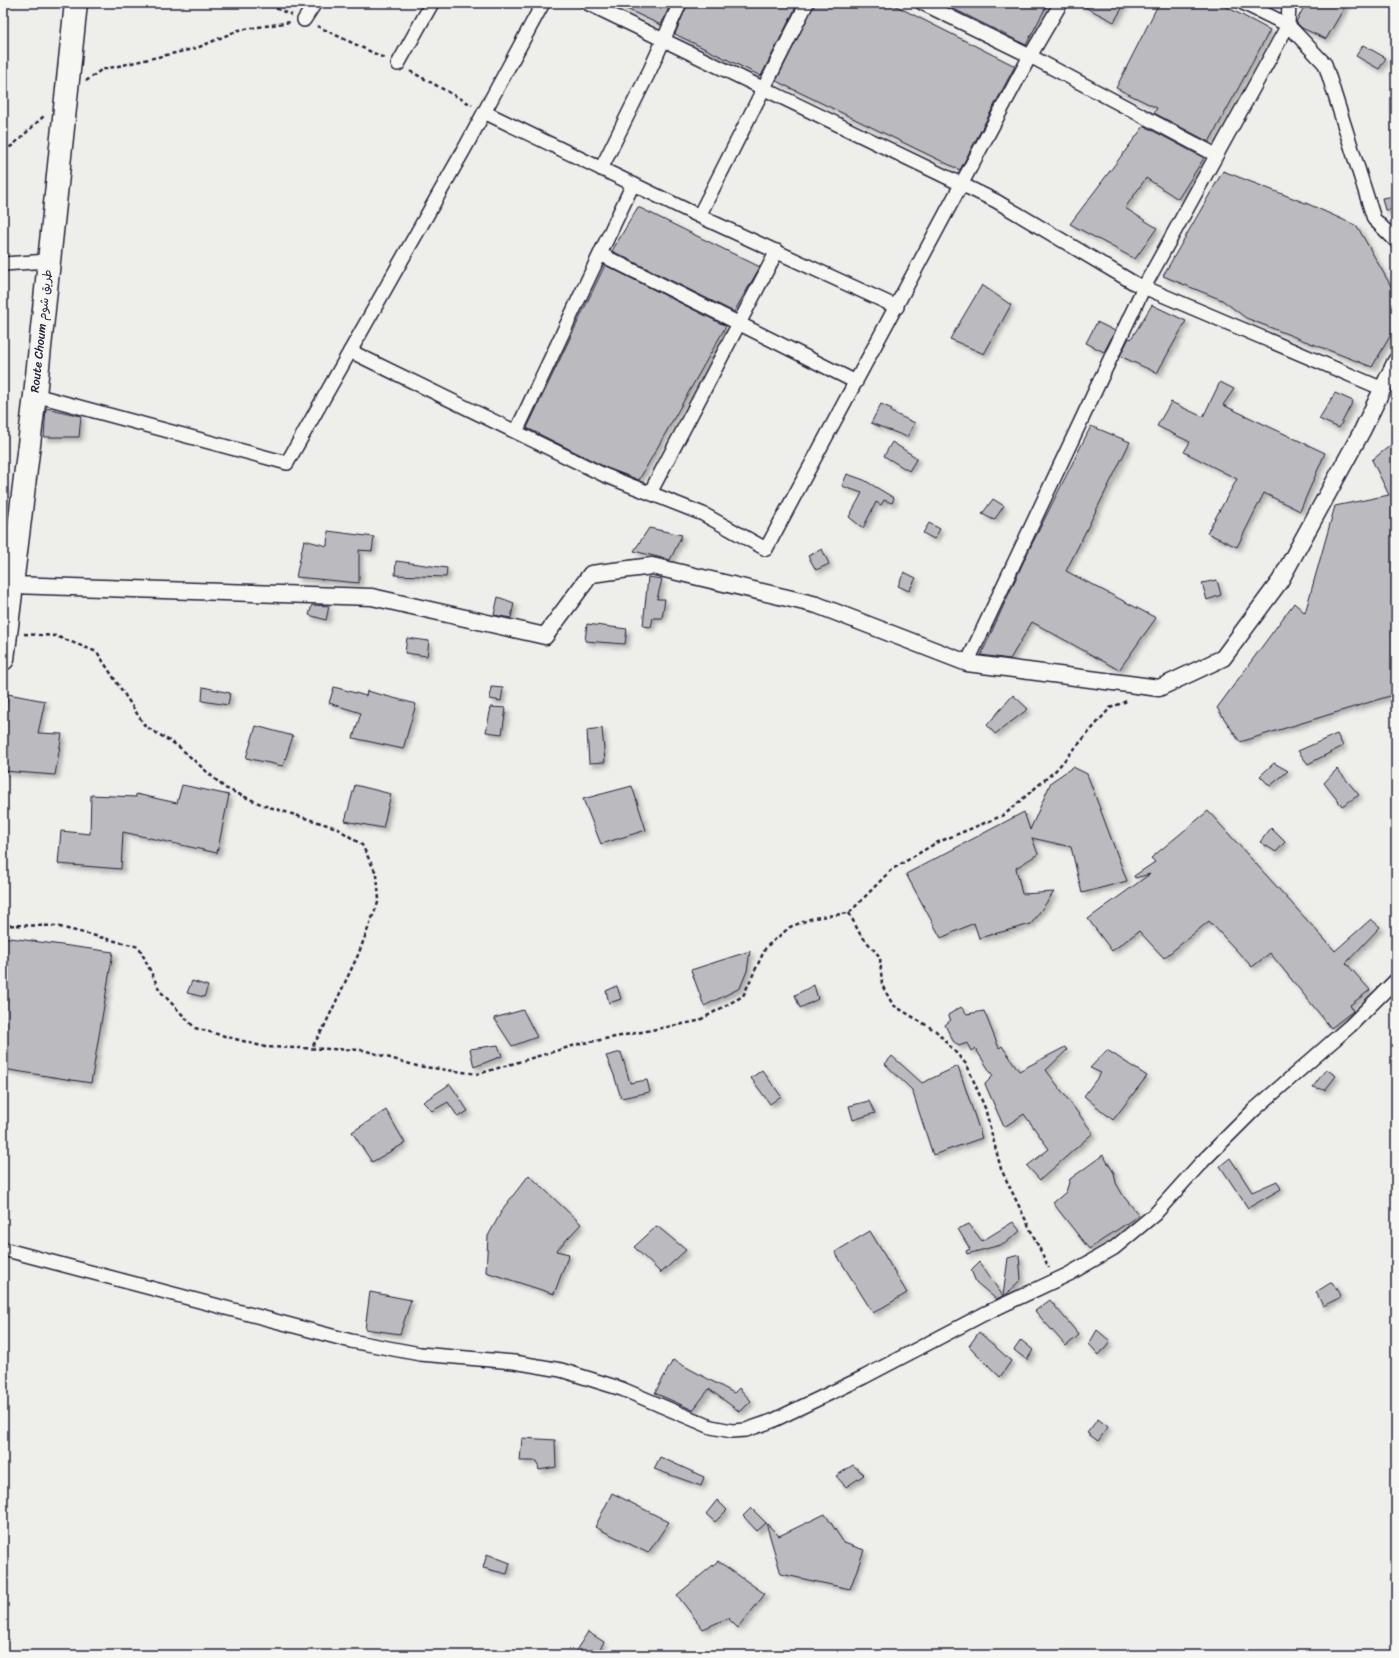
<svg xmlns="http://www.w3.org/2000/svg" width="1399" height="1658" font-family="Sriracha,'Playpen Sans Arabic',sans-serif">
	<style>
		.building { fill: #bbbbbf; stroke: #22223b; filter: url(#shadow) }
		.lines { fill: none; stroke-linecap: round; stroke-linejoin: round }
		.minor-casing { stroke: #22223b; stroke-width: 16 }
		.tertiary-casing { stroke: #22223b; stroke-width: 19 }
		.trunk-casing { stroke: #22223b; stroke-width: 25 }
		.path { stroke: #22223b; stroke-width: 2.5; stroke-dasharray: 4 3; stroke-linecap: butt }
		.minor { stroke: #f6f6f2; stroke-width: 13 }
		.tertiary { stroke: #f6f6f2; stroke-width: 16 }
		.trunk { stroke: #f6f6f2; stroke-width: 22 }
		.labels { text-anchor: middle; stroke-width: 3.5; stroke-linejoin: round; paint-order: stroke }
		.street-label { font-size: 12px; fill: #22223b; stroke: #f6f6f2 }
	</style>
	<defs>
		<filter id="shadow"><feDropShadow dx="3.5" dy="3.5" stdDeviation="2" flood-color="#0004"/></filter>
	</defs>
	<rect width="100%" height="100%" fill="#eeeeeb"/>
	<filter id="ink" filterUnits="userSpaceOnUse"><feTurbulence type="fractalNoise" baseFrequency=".025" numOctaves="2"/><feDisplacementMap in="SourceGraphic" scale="8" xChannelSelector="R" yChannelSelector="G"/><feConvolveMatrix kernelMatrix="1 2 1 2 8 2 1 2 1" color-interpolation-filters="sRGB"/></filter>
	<g filter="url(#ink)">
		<path class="building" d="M 614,3 L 671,3 L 661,25 Z
			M 688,3 L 798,3 L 761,76 L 675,34 Z
			M 815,3 L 890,3 L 1015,66 L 960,170 L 776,81 Z
			M 942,3 L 1048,3 L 1026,45 Z
			M 1077,3 L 1125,3 L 1114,22 Z
			M 1159,3 L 1219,3 L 1270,30 L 1209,142 L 1154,113 L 1157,108 L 1116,88 Z
			M 1306,3 L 1347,3 L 1326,39 L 1302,28 L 1296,22 Z
			M 1363,45 L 1386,58 L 1379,69 L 1356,56 Z
			M 1144,126 L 1204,158 L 1178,199 L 1146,178 L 1125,208 L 1157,228 L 1135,259 L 1070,224 Z
			M 1223,171 L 1308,204 L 1357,226 L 1396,295 L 1396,326 L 1372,367 L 1246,318 L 1222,300 L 1163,276 Z
			M 1396,196 L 1396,210 L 1385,210 L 1382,198 Z
			M 638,207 L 760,267 L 734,312 L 612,251 Z
			M 605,265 L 726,326 L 639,480 L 607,468 L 527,428 Z
			M 982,285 L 1011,305 L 984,354 L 950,339 Z
			M 1152,305 L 1186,321 L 1157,373 L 1120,356 L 1129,338 L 1131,339 Z
			M 1097,322 L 1115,331 L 1104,352 L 1086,343 Z
			M 1220,382 L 1234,389 L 1223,405 L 1325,453 L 1300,511 L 1264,493 L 1237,547 L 1207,533 L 1237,479 L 1184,452 L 1190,442 L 1157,426 L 1171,402 L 1203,417 Z
			M 1335,393 L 1353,401 L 1339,428 L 1319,419 Z
			M 881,404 L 892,409 L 891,412 L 915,423 L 907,437 L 871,423 Z
			M 46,408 L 81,416 L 79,437 L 44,437 Z
			M 1091,426 L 1130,442 L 1066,571 L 1156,618 L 1119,670 L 1032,622 L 1010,659 L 981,655 L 1028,552 Z
			M 1396,441 L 1396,694 L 1240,742 L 1217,708 L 1294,603 L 1305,613 L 1335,506 L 1389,495 L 1372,460 Z
			M 892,442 L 917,458 L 909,471 L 884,456 Z
			M 847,474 L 864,480 L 894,498 L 892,503 L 884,500 L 881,505 L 876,502 L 863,528 L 849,517 L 862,493 L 842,486 Z
			M 993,499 L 1004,506 L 994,520 L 982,514 Z
			M 929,523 L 940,529 L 934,539 L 923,533 Z
			M 649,528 L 682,535 L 670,560 L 634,551 Z
			M 328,531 L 374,537 L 372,551 L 359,550 L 359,583 L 296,577 L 304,540 L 327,546 Z
			M 822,549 L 829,564 L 816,570 L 808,556 Z
			M 396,561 L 447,568 L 446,577 L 395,575 Z
			M 904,572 L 916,578 L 909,591 L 898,586 Z
			M 648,577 L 662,579 L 657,599 L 665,599 L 662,618 L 653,618 L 651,627 L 643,626 Z
			M 1217,580 L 1221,595 L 1207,600 L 1202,583 Z
			M 498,597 L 514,603 L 511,618 L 494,615 Z
			M 312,605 L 329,606 L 326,620 L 309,615 Z
			M 587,624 L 627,629 L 625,644 L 585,641 Z
			M 407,638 L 429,641 L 427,656 L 405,653 Z
			M 203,687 L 230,693 L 228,705 L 202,701 Z
			M 334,687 L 366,696 L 367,691 L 416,704 L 403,749 L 353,738 L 361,713 L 329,703 Z
			M 491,687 L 503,688 L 501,701 L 490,699 Z
			M 8,694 L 45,701 L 38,733 L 62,734 L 55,775 L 3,771 L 3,738 Z
			M 1013,695 L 1028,709 L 995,734 L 987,725 Z
			M 491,707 L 506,708 L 502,734 L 486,732 Z
			M 256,726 L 293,736 L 283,766 L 246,758 Z
			M 602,728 L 605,762 L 589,763 L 587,730 Z
			M 1337,734 L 1343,746 L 1308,764 L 1298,751 Z
			M 1274,763 L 1288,771 L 1270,786 L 1260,776 Z
			M 1073,767 L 1087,774 L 1127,881 L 1082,893 L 1071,847 L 1032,838 L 1038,854 L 1016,868 L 1022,894 L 1054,892 L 1031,924 L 979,938 L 974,923 L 941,938 L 906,874 L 1024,812 L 1030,830 L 1051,782 Z
			M 1337,769 L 1359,795 L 1342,806 L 1324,783 Z
			M 182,785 L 229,795 L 217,853 L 123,832 L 121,869 L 58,864 L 61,831 L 90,834 L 91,795 L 136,797 L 136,794 L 177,803 Z
			M 355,785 L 391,794 L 383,828 L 345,821 Z
			M 632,786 L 646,830 L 601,844 L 583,799 Z
			M 1208,811 L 1335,951 L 1371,919 L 1380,927 L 1346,963 L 1370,990 L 1350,1005 L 1353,1011 L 1331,1028 L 1270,953 L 1252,967 L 1209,921 L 1164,958 L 1139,931 L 1112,951 L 1088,919 L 1150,874 L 1135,878 L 1134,876 L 1155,862 L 1151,858 Z
			M 1271,828 L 1285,842 L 1276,852 L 1260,842 Z
			M 3,937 L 113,952 L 91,1083 L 3,1069 Z
			M 750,951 L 747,971 L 740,988 L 704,1006 L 691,970 Z
			M 192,981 L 208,986 L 204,997 L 187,993 Z
			M 814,985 L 818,999 L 800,1008 L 795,995 Z
			M 617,986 L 621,999 L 609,1003 L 606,991 Z
			M 961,1007 L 967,1014 L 984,1011 L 999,1048 L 1002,1046 L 1019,1071 L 1065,1047 L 1067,1050 L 1046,1070 L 1093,1133 L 1040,1180 L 1027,1166 L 1049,1149 L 1024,1114 L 1004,1127 L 985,1084 L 993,1076 L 975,1048 L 971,1051 L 967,1043 L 959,1046 L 953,1041 L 945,1025 L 951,1020 L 948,1015 Z
			M 523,1010 L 537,1037 L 512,1046 L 494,1018 Z
			M 498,1045 L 502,1056 L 474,1067 L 470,1049 Z
			M 1107,1050 L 1147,1076 L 1113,1120 L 1084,1096 L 1101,1073 L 1090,1068 Z
			M 621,1052 L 630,1083 L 647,1080 L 650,1092 L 621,1098 L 614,1075 L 606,1056 Z
			M 892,1056 L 922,1083 L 958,1066 L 982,1138 L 933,1155 L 912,1090 L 885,1064 Z
			M 1326,1069 L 1336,1076 L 1325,1090 L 1313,1087 Z
			M 762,1070 L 781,1096 L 770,1104 L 751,1078 Z
			M 450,1084 L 468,1111 L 458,1117 L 448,1102 L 432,1111 L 423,1102 Z
			M 869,1101 L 875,1113 L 853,1120 L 849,1106 Z
			M 386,1110 L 405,1143 L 372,1162 L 352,1132 Z
			M 1103,1155 L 1114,1173 L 1116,1183 L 1124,1197 L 1139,1215 L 1089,1249 L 1053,1203 L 1066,1192 L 1070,1179 Z
			M 1230,1158 L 1252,1192 L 1277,1181 L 1281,1189 L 1248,1208 L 1220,1166 Z
			M 529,1175 L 581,1224 L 556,1251 L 569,1254 L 554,1294 L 486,1272 L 488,1236 L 504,1207 Z
			M 1013,1222 L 1020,1231 L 1004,1244 L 967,1254 L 966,1251 L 970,1249 L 958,1229 L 969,1224 L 982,1241 Z
			M 657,1226 L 686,1250 L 661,1273 L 634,1247 Z
			M 870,1231 L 907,1293 L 873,1313 L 835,1252 Z
			M 1019,1255 L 1021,1279 L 1007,1294 L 996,1299 L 976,1282 L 971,1270 L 979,1262 L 1003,1296 L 1008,1258 Z
			M 1332,1282 L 1341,1297 L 1323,1306 L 1316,1292 Z
			M 370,1292 L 411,1300 L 400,1334 L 365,1329 Z
			M 1050,1300 L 1079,1335 L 1066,1346 L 1035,1311 Z
			M 1097,1330 L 1110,1341 L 1099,1355 L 1089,1344 Z
			M 979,1332 L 1011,1361 L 1000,1377 L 969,1346 Z
			M 1021,1340 L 1033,1350 L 1027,1360 L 1014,1350 Z
			M 673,1360 L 734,1393 L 739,1388 L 751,1401 L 740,1412 L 709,1389 L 693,1410 L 655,1393 Z
			M 1098,1419 L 1108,1427 L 1098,1441 L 1087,1433 Z
			M 522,1438 L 555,1440 L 556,1467 L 539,1470 L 537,1461 L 520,1461 Z
			M 660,1457 L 704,1477 L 701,1486 L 654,1469 Z
			M 853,1465 L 864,1475 L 846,1487 L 836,1476 Z
			M 612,1493 L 669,1522 L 648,1553 L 595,1527 Z
			M 717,1500 L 727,1510 L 715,1522 L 706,1514 Z
			M 751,1508 L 779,1536 L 825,1514 L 844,1543 L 864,1550 L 850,1589 L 781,1574 L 766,1523 L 757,1531 L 743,1516 Z
			M 487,1554 L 510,1563 L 507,1574 L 483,1568 Z
			M 718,1561 L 765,1594 L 738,1628 L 728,1618 L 703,1629 L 677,1595 Z
			M 588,1632 L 604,1642 L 596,1655 L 573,1655 Z"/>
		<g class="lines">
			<defs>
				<path id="minor" d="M 587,3 L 996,201 L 1134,283 L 1383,389
					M 922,3 L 1030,56 L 1061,3
					M 1289,3 L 1288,25 L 1325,64 L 1374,219 L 1396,241
					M 304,20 L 315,3
					M 398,64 L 432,3
					M 484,112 L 699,216 L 897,307
					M 601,169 L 650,70 L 680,3
					M 699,216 L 807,3
					M 600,254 L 856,382
					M 3,264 L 49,261
					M 350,351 L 604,475 L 703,514 L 766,549 L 1030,56 L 1216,155
					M 35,395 L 287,463 L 466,146 L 543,3
					M 516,432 L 633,184
					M 650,493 L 777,251
					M 967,663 L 1144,287 L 1288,25 L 1243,3
					M 3,1249 L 351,1341 L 420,1354 L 514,1362 L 561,1370 L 622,1389 L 711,1427 L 732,1431 L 746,1430 L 772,1421 L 864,1377 L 984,1314 L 1069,1274 L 1114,1248 L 1155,1214 L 1199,1165 L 1255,1109 L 1350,1026 L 1396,980"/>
				<path id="tertiary" d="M 12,585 L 372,597 L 545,636 L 591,574 L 652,566 L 817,605 L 967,663 L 1159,688 L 1223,658 L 1280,581 L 1362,431 L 1396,361"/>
				<path id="trunk" d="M 3,659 L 35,395 L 76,3"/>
			</defs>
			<use href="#minor" class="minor-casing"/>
			<use href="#tertiary" class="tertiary-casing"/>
			<use href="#trunk" class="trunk-casing"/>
			<path class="path" d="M 263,3 L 292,15
				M 317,26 L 386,59
				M 410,71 L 472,105
				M 86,81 L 101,70 L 197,48 L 239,30 L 291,22
				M 3,150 L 12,146 L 45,115
				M 24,634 L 56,636 L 97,652 L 145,726 L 178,746 L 225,788 L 263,805 L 337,828 L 362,845 L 377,875 L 379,900 L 358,955 L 324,1027 L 312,1047
				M 849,913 L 860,934 L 880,957 L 882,985 L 893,1005 L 936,1031 L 967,1065 L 985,1108 L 1001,1169 L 1049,1268
				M 3,925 L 56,926 L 139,947 L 160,991 L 195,1028 L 265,1047 L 363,1050 L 417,1066 L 478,1074 L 579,1044 L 698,1021 L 743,996 L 766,947 L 790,927 L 813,918 L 849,913 L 891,870 L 936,843 L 1004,815 L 1056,770 L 1110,708 L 1129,700"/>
			<use href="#minor" class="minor"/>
			<use href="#tertiary" class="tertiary"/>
			<use href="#trunk" class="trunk"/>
		</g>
	</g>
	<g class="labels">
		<g class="street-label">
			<text transform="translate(41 331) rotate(-84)" y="4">Route Choum طريق شوم</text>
		</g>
	</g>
	<rect width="1399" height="1658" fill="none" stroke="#f6f6f2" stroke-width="16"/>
	<rect x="8" y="8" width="1383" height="1642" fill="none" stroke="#22223b" stroke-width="1.5" filter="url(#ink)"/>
</svg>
